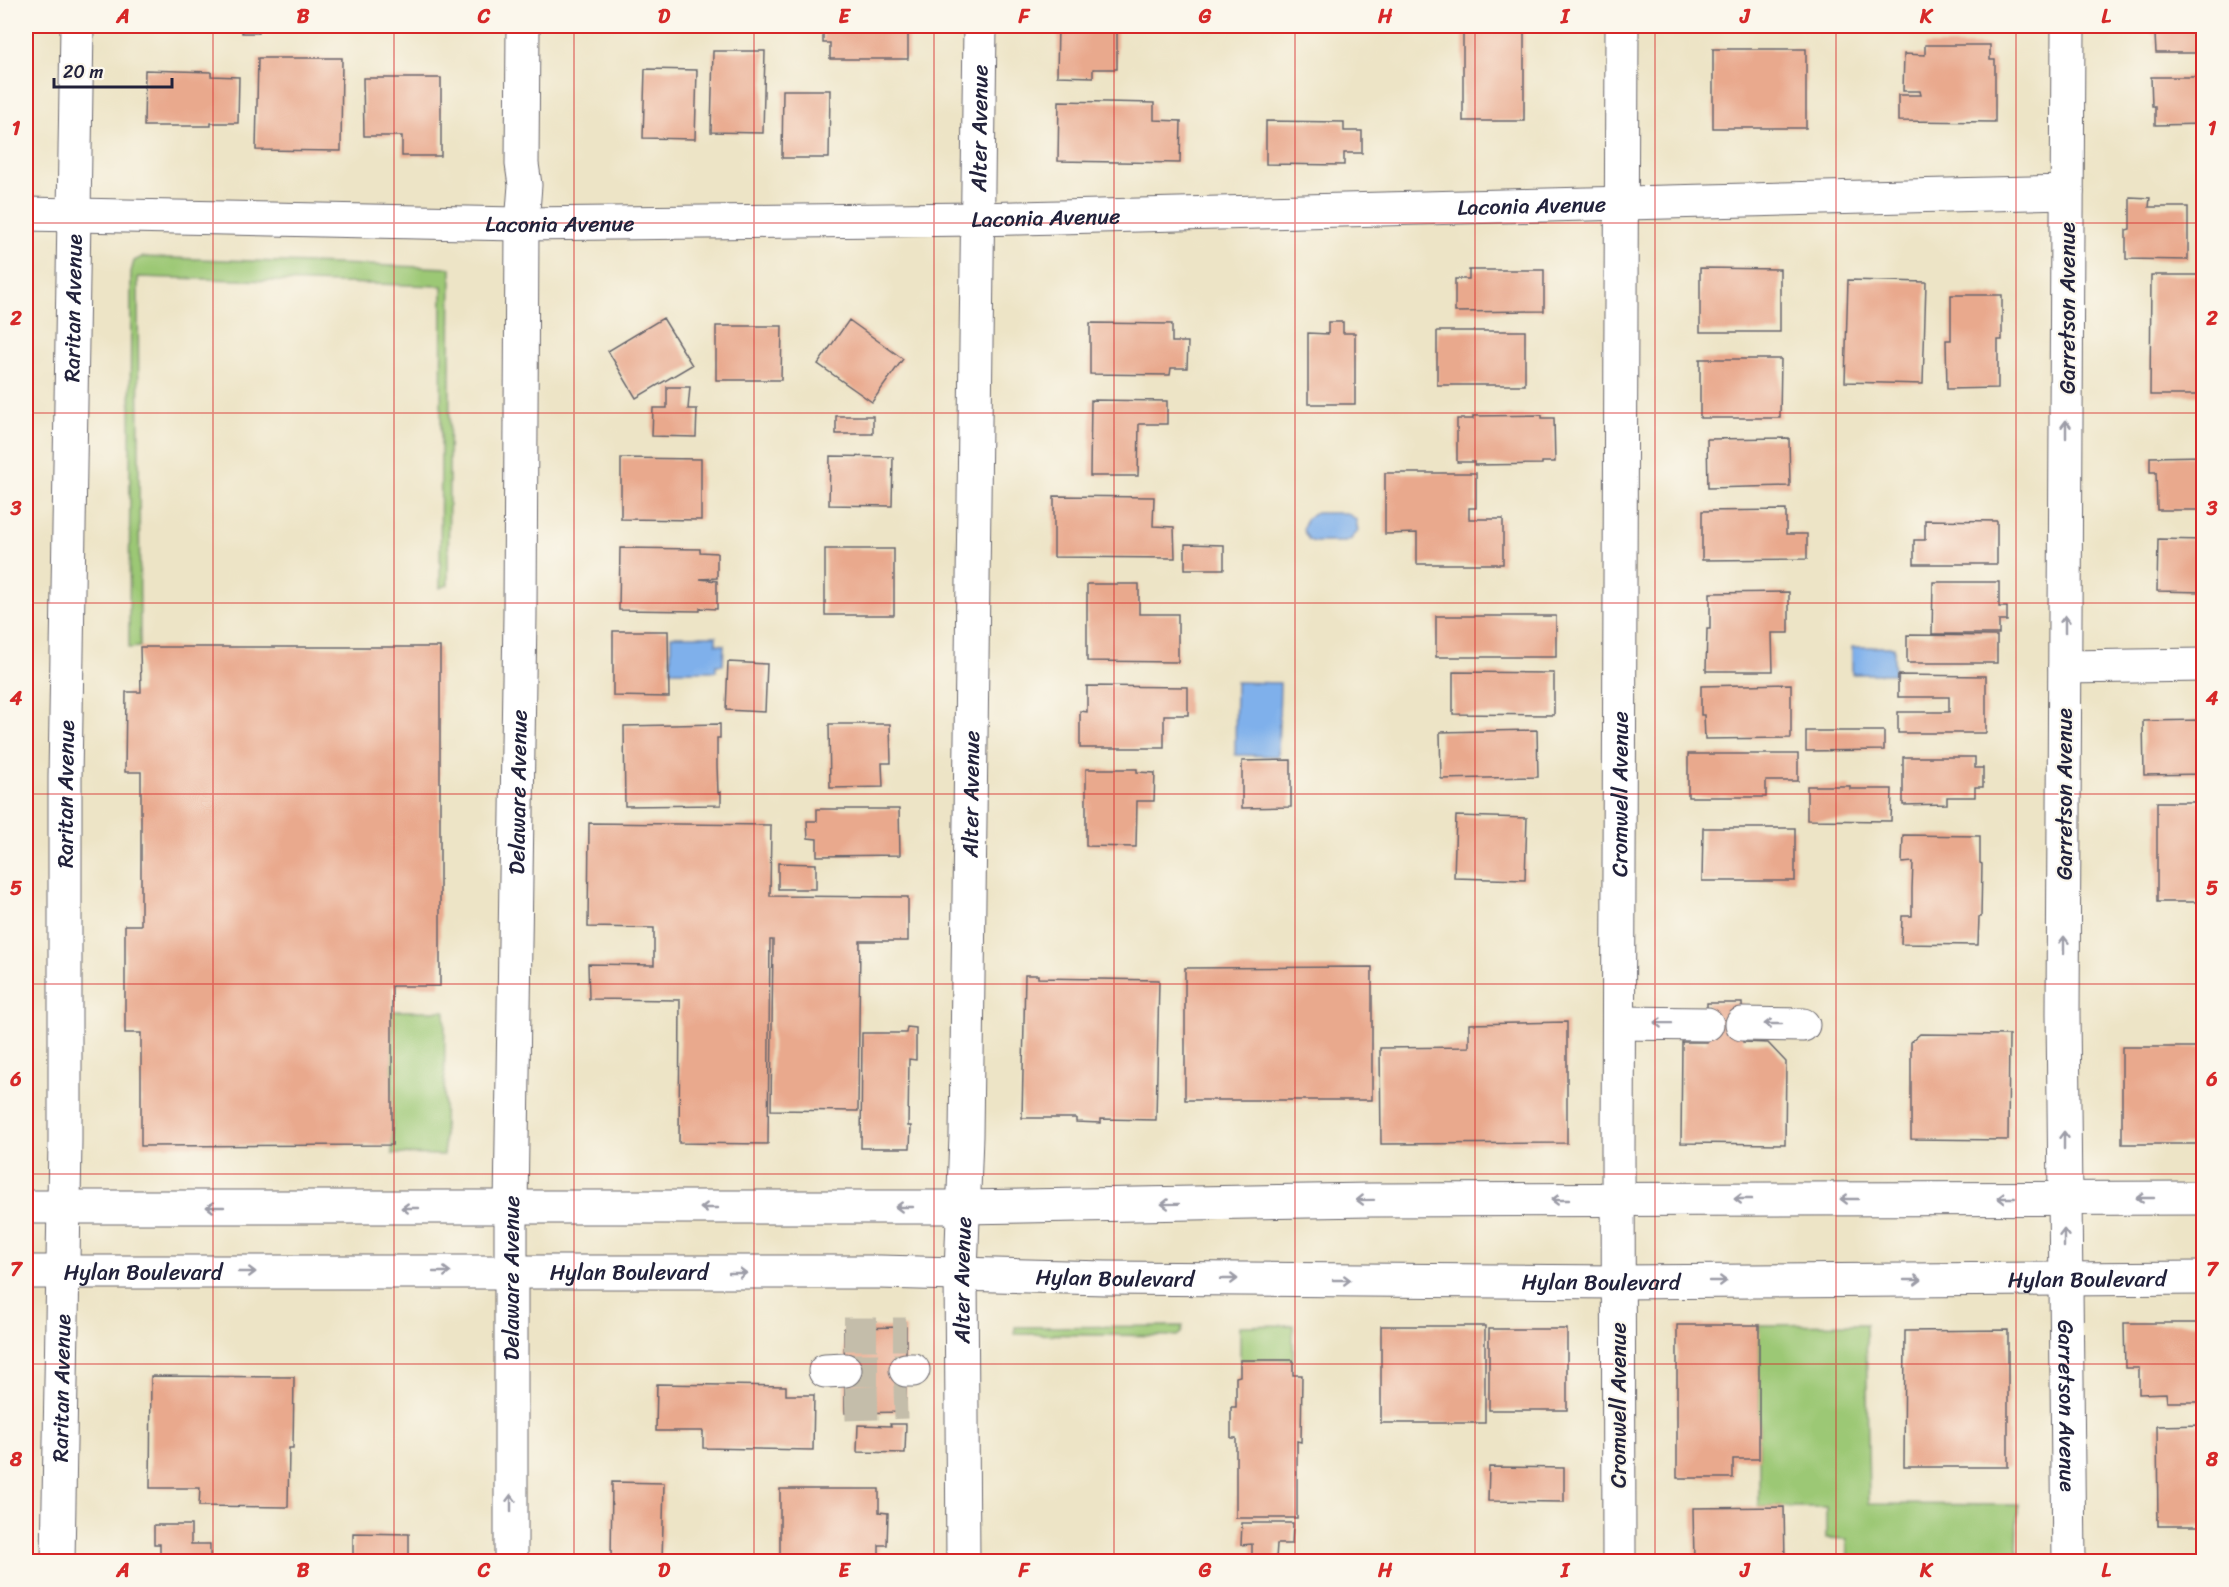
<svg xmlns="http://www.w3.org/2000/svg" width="2229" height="1587" font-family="Sriracha,sans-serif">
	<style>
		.green { fill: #9cc875; stroke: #5f7558; stroke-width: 1.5 }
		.water { fill: #7fb0eb; stroke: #506993; stroke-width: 1.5 }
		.building { fill: #e9a98d }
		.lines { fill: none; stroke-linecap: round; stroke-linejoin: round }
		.minor-tunnel { stroke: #c4bdaa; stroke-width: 33; stroke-dasharray: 33 16; stroke-linecap: butt }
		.minor-casing { stroke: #69666c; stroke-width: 35 }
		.major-casing { stroke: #69666c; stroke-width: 35 }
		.minor { stroke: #fff; stroke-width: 33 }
		.major { stroke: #fff; stroke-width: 33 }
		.oneway { stroke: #9c9ca7 }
		.grid { fill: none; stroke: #d62828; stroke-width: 1.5; stroke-opacity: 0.55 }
		.labels { text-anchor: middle; stroke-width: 4.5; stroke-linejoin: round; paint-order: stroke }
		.street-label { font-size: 22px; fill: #22223b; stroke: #fbf7ec }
		.neatline { fill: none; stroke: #d62828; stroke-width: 2 }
		.grid-label { font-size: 20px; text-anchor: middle; font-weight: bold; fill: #d62828 }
	</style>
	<rect width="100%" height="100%" fill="#fbf7ec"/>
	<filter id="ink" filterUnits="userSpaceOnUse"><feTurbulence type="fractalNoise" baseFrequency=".0167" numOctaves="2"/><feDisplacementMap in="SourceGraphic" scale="12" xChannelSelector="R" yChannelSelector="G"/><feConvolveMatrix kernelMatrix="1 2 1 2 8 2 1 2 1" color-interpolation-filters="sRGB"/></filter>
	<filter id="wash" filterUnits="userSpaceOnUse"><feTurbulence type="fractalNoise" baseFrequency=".008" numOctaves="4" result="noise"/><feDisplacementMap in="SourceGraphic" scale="24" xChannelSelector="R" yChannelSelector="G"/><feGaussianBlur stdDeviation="1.35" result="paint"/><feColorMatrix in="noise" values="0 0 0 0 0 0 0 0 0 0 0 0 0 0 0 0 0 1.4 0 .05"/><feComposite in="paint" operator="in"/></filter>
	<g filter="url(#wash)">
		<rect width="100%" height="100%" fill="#ede4c6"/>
		<path class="green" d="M 142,257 L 451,268 L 448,585 L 440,588 L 442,286 L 138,277 L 140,647 L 129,648 L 131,272 L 134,261 Z
			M 392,1011 L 445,1011 L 444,1155 L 392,1154 Z
			M 1866,1324 L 1869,1504 L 2018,1505 L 2017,1561 L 1848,1561 L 1847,1539 L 1826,1538 L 1826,1507 L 1759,1507 L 1759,1325 Z
			M 1293,1325 L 1293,1360 L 1240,1360 L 1240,1326 Z
			M 1183,1326 L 1181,1333 L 1177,1336 L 1015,1334 L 1015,1327 Z"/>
		<path class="water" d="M 1316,513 L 1347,513 L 1356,520 L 1358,531 L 1350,540 L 1345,542 L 1314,542 L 1309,540 L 1303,530 L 1306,519 Z
			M 671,636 L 716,636 L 716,644 L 724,645 L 723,665 L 716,665 L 716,671 L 671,671 Z
			M 1852,647 L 1894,647 L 1894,674 L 1852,674 Z
			M 1236,682 L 1280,683 L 1278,756 L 1235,755 Z"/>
		<g id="blocks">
			<path class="building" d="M 242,26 L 259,26 L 259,33 L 242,33 Z
				M 823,26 L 908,26 L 908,59 L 830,59 L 830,43 L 823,43 Z
				M 1058,26 L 1093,26 L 1093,28 L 1117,28 L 1117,69 L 1093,69 L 1093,77 L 1057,76 Z
				M 2151,26 L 2204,26 L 2204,53 L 2156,53 L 2155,35 L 2151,35 Z
				M 1463,27 L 1524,27 L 1524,121 L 1463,121 Z
				M 1925,45 L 1990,45 L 1990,60 L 1995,60 L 1995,122 L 1898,121 L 1898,95 L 1921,95 L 1920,91 L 1903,91 L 1904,54 L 1925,55 Z
				M 1713,49 L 1806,49 L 1806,128 L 1713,128 Z
				M 713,51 L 765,51 L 763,133 L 711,132 Z
				M 258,58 L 342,58 L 341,151 L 256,150 Z
				M 645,69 L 697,70 L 695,139 L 643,138 Z
				M 145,70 L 211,72 L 211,76 L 239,77 L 238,123 L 211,123 L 211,126 L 144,126 Z
				M 2151,77 L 2204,77 L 2204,124 L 2155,125 L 2155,106 L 2152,106 Z
				M 363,78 L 441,78 L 441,156 L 402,156 L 402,136 L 364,136 Z
				M 783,90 L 830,90 L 829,158 L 782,158 Z
				M 1059,101 L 1154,103 L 1154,120 L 1181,121 L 1180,163 L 1058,161 Z
				M 1266,121 L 1344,122 L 1344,131 L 1362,131 L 1362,153 L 1344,153 L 1344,165 L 1266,164 Z
				M 2130,197 L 2150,198 L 2149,207 L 2188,207 L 2188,260 L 2126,259 L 2126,230 L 2130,229 Z
				M 1700,268 L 1780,269 L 1780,332 L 1700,332 Z
				M 1469,270 L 1544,270 L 1544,311 L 1455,312 L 1455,279 L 1469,279 Z
				M 2151,275 L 2204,275 L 2204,395 L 2150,395 Z
				M 1848,280 L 1926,282 L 1923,384 L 1845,382 Z
				M 1951,295 L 2002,295 L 2002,340 L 1998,340 L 1998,388 L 1947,389 L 1946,340 L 1951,340 Z
				M 663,318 L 692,365 L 636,398 L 608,351 Z
				M 849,320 L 903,359 L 872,402 L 818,364 Z
				M 1328,322 L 1343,322 L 1343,333 L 1355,333 L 1355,404 L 1308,404 L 1308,333 L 1328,334 Z
				M 1090,323 L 1172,324 L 1172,342 L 1188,342 L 1187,368 L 1171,368 L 1170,375 L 1090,374 Z
				M 716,326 L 782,326 L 781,380 L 716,380 Z
				M 1437,331 L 1525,331 L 1525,385 L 1437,385 Z
				M 1700,359 L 1781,359 L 1780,418 L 1700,418 Z
				M 667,387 L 690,387 L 688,409 L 697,409 L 696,437 L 652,436 L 653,408 L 667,408 Z
				M 1091,400 L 1167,401 L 1167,424 L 1139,424 L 1138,476 L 1090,476 Z
				M 1542,415 L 1542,418 L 1554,418 L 1555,462 L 1542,462 L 1542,464 L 1474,465 L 1474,462 L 1457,462 L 1457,419 L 1473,419 L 1473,416 Z
				M 836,416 L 873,416 L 873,434 L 836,434 Z
				M 1789,438 L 1790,486 L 1708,488 L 1707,439 Z
				M 830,456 L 893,457 L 892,506 L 829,505 Z
				M 2204,456 L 2204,510 L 2157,510 L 2156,472 L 2150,472 L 2150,457 Z
				M 621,458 L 701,459 L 701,520 L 621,519 Z
				M 1385,473 L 1476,473 L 1476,508 L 1469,508 L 1469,519 L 1503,519 L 1503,564 L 1417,564 L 1417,533 L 1385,534 Z
				M 1054,496 L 1154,497 L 1153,526 L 1174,527 L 1175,558 L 1054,557 Z
				M 1786,510 L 1786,534 L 1807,534 L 1807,559 L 1702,560 L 1702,511 Z
				M 1925,520 L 1997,521 L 1997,564 L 1914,564 L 1914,540 L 1925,540 Z
				M 2158,539 L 2204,540 L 2204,592 L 2157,591 Z
				M 1185,544 L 1224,545 L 1224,569 L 1185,569 Z
				M 620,548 L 700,549 L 700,552 L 717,553 L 717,578 L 700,579 L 717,581 L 717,609 L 700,608 L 700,611 L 619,610 Z
				M 825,549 L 894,549 L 894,615 L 825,615 Z
				M 1933,582 L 1999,582 L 1999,607 L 2007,607 L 2007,621 L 1999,621 L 1999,634 L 1932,634 Z
				M 1087,584 L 1139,584 L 1139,614 L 1178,614 L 1178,662 L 1087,661 Z
				M 1789,592 L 1789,633 L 1772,633 L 1773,671 L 1706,671 L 1707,629 L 1710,629 L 1710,593 Z
				M 1436,616 L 1556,616 L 1556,657 L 1436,657 Z
				M 613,631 L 668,631 L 669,697 L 613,696 Z
				M 1907,635 L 1997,636 L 1997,663 L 1907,663 Z
				M 140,647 L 440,647 L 440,986 L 392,986 L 392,1145 L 141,1146 L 141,1033 L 125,1033 L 125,925 L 141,925 L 141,772 L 125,772 L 126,692 L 141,692 Z
				M 728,662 L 767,664 L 765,712 L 726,710 Z
				M 1453,672 L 1554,673 L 1554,715 L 1453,714 Z
				M 1898,675 L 1986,676 L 1986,733 L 1898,733 L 1898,712 L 1949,712 L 1949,697 L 1898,697 Z
				M 1791,684 L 1791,738 L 1705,739 L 1704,715 L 1701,715 L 1701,686 Z
				M 1087,686 L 1188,687 L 1188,715 L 1164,715 L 1164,748 L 1080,748 L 1080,711 L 1087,712 Z
				M 2204,720 L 2204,774 L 2144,775 L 2143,721 Z
				M 720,724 L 720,738 L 717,738 L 717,766 L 718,793 L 721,792 L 721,805 L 625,806 L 624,726 Z
				M 829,724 L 890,724 L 891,763 L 882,763 L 883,787 L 830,788 Z
				M 1537,730 L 1538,777 L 1441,779 L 1440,732 Z
				M 1806,731 L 1884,731 L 1884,750 L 1806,751 Z
				M 1688,754 L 1798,754 L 1798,781 L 1766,781 L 1766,797 L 1688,797 Z
				M 1903,757 L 1975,757 L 1975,768 L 1983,768 L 1983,787 L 1975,787 L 1975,797 L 1947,797 L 1947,804 L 1903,805 Z
				M 1291,760 L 1291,807 L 1242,808 L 1242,761 Z
				M 1086,769 L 1137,769 L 1137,772 L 1155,773 L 1154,801 L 1137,801 L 1136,847 L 1086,846 Z
				M 1807,786 L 1850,786 L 1850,789 L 1892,789 L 1891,821 L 1807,820 Z
				M 2157,802 L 2204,802 L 2204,902 L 2157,902 Z
				M 817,809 L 899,809 L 900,855 L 817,856 L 817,839 L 808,838 L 807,821 L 817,821 Z
				M 1456,816 L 1527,818 L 1525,880 L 1454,878 Z
				M 589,823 L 771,825 L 770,896 L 908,897 L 908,941 L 860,941 L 858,1111 L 771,1110 L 773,940 L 770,940 L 768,1144 L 679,1143 L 680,1000 L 589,999 L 588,964 L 654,965 L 654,928 L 588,927 Z
				M 1703,828 L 1795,828 L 1795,881 L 1702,881 Z
				M 1903,835 L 1980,836 L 1980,863 L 1982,864 L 1981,917 L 1979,917 L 1978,945 L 1901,944 L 1902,916 L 1912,916 L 1912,889 L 1913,862 L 1902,863 Z
				M 778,863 L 816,864 L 816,889 L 778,889 Z
				M 1372,967 L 1372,1100 L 1185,1100 L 1185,968 Z
				M 1025,975 L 1038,975 L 1038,978 L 1159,980 L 1156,1120 L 1101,1119 L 1101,1123 L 1076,1122 L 1076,1118 L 1022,1118 Z
				M 1707,1003 L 1742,1003 L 1743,1042 L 1768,1043 L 1786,1062 L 1785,1144 L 1681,1143 L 1682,1042 L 1707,1042 Z
				M 1567,1022 L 1567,1143 L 1381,1144 L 1380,1048 L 1469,1047 L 1469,1024 Z
				M 907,1027 L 916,1028 L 916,1060 L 909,1059 L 908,1126 L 911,1126 L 910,1148 L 861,1148 L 862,1033 L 906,1033 Z
				M 1920,1034 L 2009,1035 L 2008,1140 L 1911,1139 L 1911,1042 Z
				M 2122,1047 L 2204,1047 L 2204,1144 L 2122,1144 Z
				M 2124,1323 L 2204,1323 L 2204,1402 L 2167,1402 L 2166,1393 L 2139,1394 L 2139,1368 L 2125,1368 Z
				M 1677,1325 L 1759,1325 L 1759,1459 L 1733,1459 L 1733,1478 L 1677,1478 Z
				M 1381,1326 L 1485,1326 L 1485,1423 L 1381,1423 Z
				M 906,1327 L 906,1412 L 845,1413 L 844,1328 Z
				M 1489,1329 L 1567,1329 L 1567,1410 L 1489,1410 Z
				M 2008,1330 L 2008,1467 L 1904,1467 L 1905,1331 Z
				M 1240,1360 L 1293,1360 L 1293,1375 L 1302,1375 L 1301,1442 L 1297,1441 L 1297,1518 L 1236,1518 L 1236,1438 L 1231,1438 L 1231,1407 L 1236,1407 L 1236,1377 L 1240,1376 Z
				M 151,1376 L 294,1377 L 293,1448 L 289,1448 L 288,1507 L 199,1506 L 200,1488 L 150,1488 Z
				M 657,1384 L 786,1386 L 786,1395 L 814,1395 L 813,1450 L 703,1448 L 703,1431 L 656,1431 Z
				M 890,1424 L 906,1424 L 905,1453 L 857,1452 L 858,1425 L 891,1426 Z
				M 2204,1425 L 2204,1526 L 2158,1526 L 2157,1426 Z
				M 1489,1467 L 1564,1468 L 1564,1502 L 1488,1501 Z
				M 612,1482 L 664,1483 L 662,1562 L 611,1562 Z
				M 780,1489 L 879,1489 L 879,1512 L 888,1513 L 887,1545 L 879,1545 L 879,1562 L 780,1562 Z
				M 1784,1507 L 1785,1562 L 1694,1562 L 1693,1508 Z
				M 1242,1523 L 1293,1523 L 1292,1544 L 1277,1544 L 1276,1559 L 1252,1559 L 1252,1544 L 1241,1545 Z
				M 154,1525 L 191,1525 L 191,1544 L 210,1544 L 210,1562 L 160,1562 L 160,1544 L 154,1544 Z
				M 353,1533 L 409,1534 L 409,1562 L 353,1562 Z"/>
		</g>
	</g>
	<g filter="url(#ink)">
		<use href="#blocks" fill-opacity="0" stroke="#69666c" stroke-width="1.5"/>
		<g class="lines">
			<path class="minor-tunnel" d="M 844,1334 L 906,1334
				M 845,1370 L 906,1370
				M 845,1404 L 907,1402"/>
			<defs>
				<g id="minor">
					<path id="s1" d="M 2068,26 L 2063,1014 L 2069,1562"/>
					<path id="s2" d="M 26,214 L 522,224 L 978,219 L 2067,192"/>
					<path d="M 2065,667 L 2204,665"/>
					<path d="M 1619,1023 L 1707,1024"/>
					<path d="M 1742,1024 L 1803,1025"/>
					<path d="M 906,1370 L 913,1370"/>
					<path d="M 825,1371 L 845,1370"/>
					<path id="s3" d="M 58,1562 L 65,1141 L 65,778 L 77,26"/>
					<path id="s4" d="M 511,1562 L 511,1207 L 520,614 L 522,224 L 525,185 L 522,164 L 523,26"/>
					<path id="s5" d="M 963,1562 L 961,1273 L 966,1136 L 980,26"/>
					<path id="s6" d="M 1619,1562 L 1618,1151 L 1622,26"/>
				</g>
				<g id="major">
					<path d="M 26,1207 L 963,1207 L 1371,1200 L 2204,1198"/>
					<path id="s7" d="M 26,1272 L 880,1272 L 1105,1278 L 1618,1282 L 2204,1278"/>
				</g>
			</defs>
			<use href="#minor" class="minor-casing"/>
			<use href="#major" class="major-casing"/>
			<use href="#minor" class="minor"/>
			<use href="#major" class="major"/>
		</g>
		<defs><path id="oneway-shaft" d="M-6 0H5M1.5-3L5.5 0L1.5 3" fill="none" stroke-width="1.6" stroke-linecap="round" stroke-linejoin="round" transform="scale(1.5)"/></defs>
		<g class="oneway">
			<use href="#oneway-shaft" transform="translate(2066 429) rotate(-90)"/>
			<use href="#oneway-shaft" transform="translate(2065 624) rotate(-90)"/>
			<use href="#oneway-shaft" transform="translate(2064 945) rotate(-90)"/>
			<use href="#oneway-shaft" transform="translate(1663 1023) rotate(-179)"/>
			<use href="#oneway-shaft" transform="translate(1773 1024) rotate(-180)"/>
			<use href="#oneway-shaft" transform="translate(2064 1140) rotate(-90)"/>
			<use href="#oneway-shaft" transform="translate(2006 1198) rotate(180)"/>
			<use href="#oneway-shaft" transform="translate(2145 1198) rotate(180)"/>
			<use href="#oneway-shaft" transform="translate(1743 1199) rotate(180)"/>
			<use href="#oneway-shaft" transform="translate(1849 1199) rotate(180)"/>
			<use href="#oneway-shaft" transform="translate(1365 1200) rotate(179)"/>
			<use href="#oneway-shaft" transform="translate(1560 1200) rotate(-180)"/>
			<use href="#oneway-shaft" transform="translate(1170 1204) rotate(179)"/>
			<use href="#oneway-shaft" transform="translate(215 1207) rotate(-180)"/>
			<use href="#oneway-shaft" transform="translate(904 1207) rotate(180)"/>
			<use href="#oneway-shaft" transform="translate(410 1208) rotate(-180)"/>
			<use href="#oneway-shaft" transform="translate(709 1208) rotate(180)"/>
			<use href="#oneway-shaft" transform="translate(2064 1238) rotate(-90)"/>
			<use href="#oneway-shaft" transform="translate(247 1272)"/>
			<use href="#oneway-shaft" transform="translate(442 1272)"/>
			<use href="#oneway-shaft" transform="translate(738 1273)"/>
			<use href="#oneway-shaft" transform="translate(1229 1279)"/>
			<use href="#oneway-shaft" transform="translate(1342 1280)"/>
			<use href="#oneway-shaft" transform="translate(1913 1280)"/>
			<use href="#oneway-shaft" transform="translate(1718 1281)"/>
			<use href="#oneway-shaft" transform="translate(511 1503) rotate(-90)"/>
		</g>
	</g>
	<path class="grid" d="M 213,26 L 213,1562M 394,26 L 394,1562M 574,26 L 574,1562M 754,26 L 754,1562M 934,26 L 934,1562M 1114,26 L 1114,1562M 1295,26 L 1295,1562M 1475,26 L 1475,1562M 1655,26 L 1655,1562M 1836,26 L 1836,1562M 2016,26 L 2016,1562M 26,223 L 2204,223M 26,413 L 2204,413M 26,603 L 2204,603M 26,794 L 2204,794M 26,984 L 2204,984M 26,1174 L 2204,1174M 26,1364 L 2204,1364"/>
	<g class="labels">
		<g class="street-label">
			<text dy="8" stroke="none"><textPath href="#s5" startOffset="1434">Alter Avenue</textPath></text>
			<text dy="8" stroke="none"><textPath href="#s2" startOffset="1506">Laconia Avenue</textPath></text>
			<text dy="8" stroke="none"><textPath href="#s2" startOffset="1020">Laconia Avenue</textPath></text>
			<text dy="8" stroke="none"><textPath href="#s2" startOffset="534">Laconia Avenue</textPath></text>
			<text dy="8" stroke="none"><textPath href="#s3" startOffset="1254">Raritan Avenue</textPath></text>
			<text transform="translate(2067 308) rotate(-90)" y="8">Garretson Avenue</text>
			<text dy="8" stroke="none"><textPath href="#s3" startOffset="768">Raritan Avenue</textPath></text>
			<text dy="8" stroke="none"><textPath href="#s4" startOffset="770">Delaware Avenue</textPath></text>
			<text dy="8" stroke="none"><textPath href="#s6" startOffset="768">Cromwell Avenue</textPath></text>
			<text dy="8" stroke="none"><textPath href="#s5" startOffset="768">Alter Avenue</textPath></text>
			<text transform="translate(2064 794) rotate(-90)" y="8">Garretson Avenue</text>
			<text dy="8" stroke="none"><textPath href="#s7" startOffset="117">Hylan Boulevard</textPath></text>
			<text dy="8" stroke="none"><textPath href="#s7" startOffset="603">Hylan Boulevard</textPath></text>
			<text dy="8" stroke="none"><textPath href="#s7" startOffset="1089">Hylan Boulevard</textPath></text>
			<text dy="8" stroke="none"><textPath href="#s4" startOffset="284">Delaware Avenue</textPath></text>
			<text dy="8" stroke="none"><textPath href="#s5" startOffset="282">Alter Avenue</textPath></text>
			<text dy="8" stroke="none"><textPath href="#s7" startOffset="2061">Hylan Boulevard</textPath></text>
			<text dy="8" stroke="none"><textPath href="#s7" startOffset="1575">Hylan Boulevard</textPath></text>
			<text dy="8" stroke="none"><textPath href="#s3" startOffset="174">Raritan Avenue</textPath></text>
			<text transform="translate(1618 1405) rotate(-90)" y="8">Cromwell Avenue</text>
			<text dy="8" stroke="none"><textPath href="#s1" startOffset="1380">Garretson Avenue</textPath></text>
		</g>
	</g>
	<rect width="2229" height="1587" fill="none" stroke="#fbf7ec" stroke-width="66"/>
	<path d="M54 78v9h118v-9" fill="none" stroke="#22223b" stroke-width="3"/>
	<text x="63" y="78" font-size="18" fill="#22223b" stroke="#fbf7ec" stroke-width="4.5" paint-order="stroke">20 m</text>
	<rect x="33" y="33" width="2163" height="1521" class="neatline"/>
	<g class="grid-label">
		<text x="123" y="23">A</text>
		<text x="303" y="23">B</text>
		<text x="484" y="23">C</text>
		<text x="664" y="23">D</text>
		<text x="844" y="23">E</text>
		<text x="1024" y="23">F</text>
		<text x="1205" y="23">G</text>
		<text x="1385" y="23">H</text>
		<text x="1565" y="23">I</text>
		<text x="1745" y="23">J</text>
		<text x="1926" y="23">K</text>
		<text x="2106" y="23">L</text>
		<text x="16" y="135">1</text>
		<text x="2212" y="135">1</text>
		<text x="16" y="325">2</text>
		<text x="2212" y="325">2</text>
		<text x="16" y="515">3</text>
		<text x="2212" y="515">3</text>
		<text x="16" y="705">4</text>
		<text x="2212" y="705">4</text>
		<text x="16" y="895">5</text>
		<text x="2212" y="895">5</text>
		<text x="16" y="1086">6</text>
		<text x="2212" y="1086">6</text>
		<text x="16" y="1276">7</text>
		<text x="2212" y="1276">7</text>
		<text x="16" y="1466">8</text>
		<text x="2212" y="1466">8</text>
		<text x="123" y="1577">A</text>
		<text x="303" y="1577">B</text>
		<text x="484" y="1577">C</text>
		<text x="664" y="1577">D</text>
		<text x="844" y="1577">E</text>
		<text x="1024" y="1577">F</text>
		<text x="1205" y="1577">G</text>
		<text x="1385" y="1577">H</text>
		<text x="1565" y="1577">I</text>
		<text x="1745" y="1577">J</text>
		<text x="1926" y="1577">K</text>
		<text x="2106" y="1577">L</text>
	</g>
</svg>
